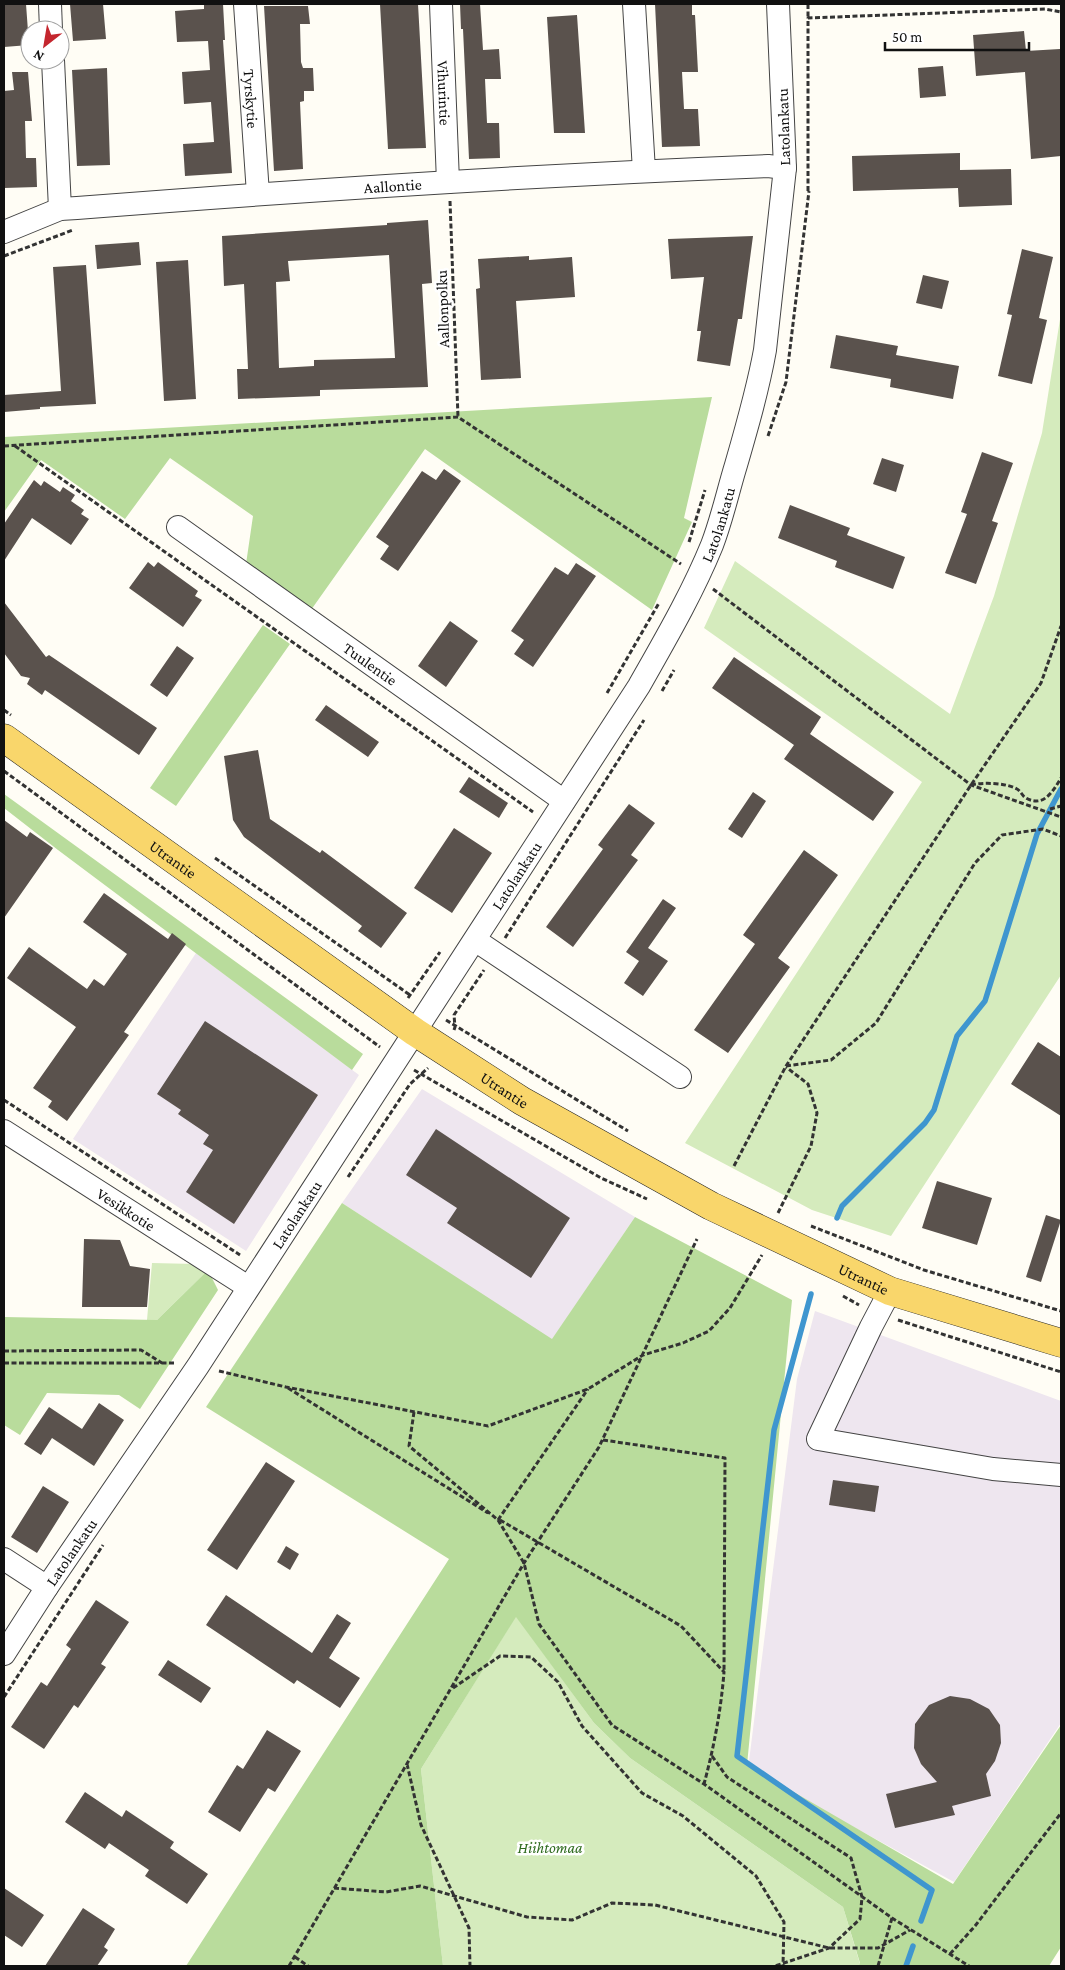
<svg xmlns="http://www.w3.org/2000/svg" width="1065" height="1970" font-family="'Crimson Pro',serif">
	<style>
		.industrial { fill: #eee6ef }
		.green { fill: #d5ebbd }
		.forest { fill: #b9dc9c }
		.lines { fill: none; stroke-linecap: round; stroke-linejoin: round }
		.stream { stroke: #3f96cf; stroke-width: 5.5 }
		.building { fill: #5a524d; fill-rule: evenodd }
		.minor-casing { stroke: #444; stroke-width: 24 }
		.major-casing { stroke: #222; stroke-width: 29 }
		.path { stroke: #333; stroke-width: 3; stroke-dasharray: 5 2.5; stroke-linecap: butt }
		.minor { stroke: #fff; stroke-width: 22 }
		.major { stroke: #f9d66b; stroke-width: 28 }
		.labels { text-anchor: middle; stroke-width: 5; stroke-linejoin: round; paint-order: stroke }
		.street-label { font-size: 16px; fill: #111; stroke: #fff }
		.park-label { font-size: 16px; font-style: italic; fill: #2f6b1f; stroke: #fff }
	</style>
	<rect width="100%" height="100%" fill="#fffdf5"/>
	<path class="industrial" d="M 196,953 L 359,1075 L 246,1251 L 73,1139 Z
		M 422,1089 L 635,1217 L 552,1340 L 342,1203 Z
		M 815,1311 L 1061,1401 L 1061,1723 L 954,1882 L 748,1769 L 797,1379 Z"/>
	<path class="green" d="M 1061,313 L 1061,975 L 891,1236 L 812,1210 L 685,1143 L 922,782 L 704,628 L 735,561 L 950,714 L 994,596 L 1042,433 Z
		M 152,1263 L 195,1264 L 208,1270 L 157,1320 L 147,1320 Z
		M 516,1616 L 594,1723 L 630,1758 L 843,1907 L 860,1964 L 859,1966 L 443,1966 L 421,1769 Z"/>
	<path class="forest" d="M 712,397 L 684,518 L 692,522 L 652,610 L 425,449 L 311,610 L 246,564 L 253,516 L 170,458 L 125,519 L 41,460 L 4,512 L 4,437 Z
		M 263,625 L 290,644 L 176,806 L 150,788 Z
		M 4,794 L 363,1054 L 352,1070 L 58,850 L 4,808 Z
		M 342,1203 L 552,1339 L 635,1217 L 792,1300 L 747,1765 L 953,1884 L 1061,1725 L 1061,1947 L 1049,1966 L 859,1966 L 860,1963 L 843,1907 L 630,1758 L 594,1723 L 516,1617 L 421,1769 L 443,1966 L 186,1966 L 449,1559 L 206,1407 Z
		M 208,1270 L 218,1290 L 140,1409 L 119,1395 L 47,1393 L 20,1435 L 4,1425 L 4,1317 L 157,1320 Z"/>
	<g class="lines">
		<path class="stream" d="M 837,1218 L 842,1206 L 925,1123 L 934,1110 L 957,1036 L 985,1001 L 1037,834 L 1061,789
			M 811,1294 L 774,1430 L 737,1756 L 932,1890 L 921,1921
			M 906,1966 L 913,1946"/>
	</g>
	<path class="building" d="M 4,4 L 26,4 L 29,45 L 4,47 Z
		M 70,4 L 103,4 L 106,39 L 73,41 Z
		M 204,4 L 223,4 L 225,40 L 223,40 L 232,173 L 185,176 L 183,144 L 214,142 L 211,102 L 184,104 L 182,72 L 210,70 L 208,41 L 177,42 L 175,11 L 204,9 Z
		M 380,4 L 418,4 L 426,148 L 388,149 Z
		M 460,4 L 480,4 L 483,50 L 499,49 L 501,79 L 485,79 L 487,123 L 499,123 L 500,158 L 469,159 L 463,29 L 461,29 Z
		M 655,4 L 692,4 L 692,15 L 695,15 L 698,72 L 682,72 L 684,109 L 698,109 L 700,146 L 662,147 Z
		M 264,6 L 308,6 L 310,24 L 300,24 L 301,62 L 303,68 L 313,68 L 314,91 L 304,91 L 304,101 L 300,102 L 303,169 L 274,171 Z
		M 577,15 L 585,133 L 554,133 L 547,17 Z
		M 1024,31 L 1026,51 L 1060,49 L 1061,156 L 1031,159 L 1025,72 L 976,76 L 973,35 Z
		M 943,66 L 946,96 L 920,98 L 918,68 Z
		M 107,68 L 110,165 L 77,166 L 72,70 Z
		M 12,72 L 28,72 L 32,121 L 25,121 L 26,158 L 36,158 L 37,187 L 4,188 L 4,91 L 14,90 Z
		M 960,153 L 960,170 L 1011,169 L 1012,205 L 959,207 L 958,188 L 853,191 L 852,156 Z
		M 428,220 L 432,283 L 422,284 L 428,387 L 320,390 L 320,396 L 238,399 L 237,369 L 248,369 L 244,284 L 224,286 L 222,236 L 387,225 L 387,223 ZM 389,255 L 395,358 L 314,360 L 314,366 L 279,368 L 276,282 L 290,281 L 288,261 Z
		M 753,236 L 742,319 L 738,319 L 730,366 L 697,361 L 701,331 L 697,331 L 704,277 L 671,279 L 668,239 Z
		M 139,242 L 141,265 L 97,269 L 95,245 Z
		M 1022,249 L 1053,257 L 1039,318 L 1047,320 L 1032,384 L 998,376 L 1012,315 L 1007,314 Z
		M 529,256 L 529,260 L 572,257 L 575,297 L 516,301 L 521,378 L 481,380 L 476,289 L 480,288 L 478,259 Z
		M 188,260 L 196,399 L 164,401 L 156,262 Z
		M 86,265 L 96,404 L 40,407 L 40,409 L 4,412 L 4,395 L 61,391 L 53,267 Z
		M 923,275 L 949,281 L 942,309 L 916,303 Z
		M 836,335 L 898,346 L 896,355 L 959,366 L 953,399 L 890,387 L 891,379 L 830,368 Z
		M 982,452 L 1013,463 L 992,521 L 998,523 L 976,584 L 945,573 L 967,514 L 961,512 Z
		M 882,458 L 904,465 L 896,492 L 873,484 Z
		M 444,469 L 461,481 L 398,571 L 380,559 L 389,546 L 376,537 L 422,471 L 436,480 Z
		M 34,480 L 41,486 L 44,481 L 60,492 L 63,487 L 75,495 L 71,501 L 84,510 L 81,514 L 89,519 L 71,545 L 32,518 L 4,561 L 4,524 Z
		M 790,505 L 850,528 L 847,535 L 905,557 L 893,589 L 835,567 L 837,561 L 778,538 Z
		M 148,562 L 154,567 L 158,562 L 198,591 L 195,596 L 202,600 L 183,627 L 129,588 Z
		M 576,563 L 596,576 L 533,667 L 514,654 L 524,640 L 511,631 L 555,567 L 568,575 Z
		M 4,602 L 46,657 L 49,655 L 157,728 L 139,755 L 45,690 L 42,695 L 27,684 L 30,678 L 21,676 L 4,653 Z
		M 450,621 L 478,641 L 446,687 L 418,666 Z
		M 177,646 L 194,658 L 167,697 L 150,685 Z
		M 734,657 L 821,717 L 810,734 L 894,792 L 873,821 L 784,759 L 794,745 L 712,688 Z
		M 326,705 L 379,742 L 368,757 L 315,720 Z
		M 258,750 L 270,819 L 320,853 L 322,850 L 407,913 L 381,948 L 358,931 L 362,926 L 244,837 L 233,820 L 224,756 Z
		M 469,777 L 508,803 L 499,818 L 459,792 Z
		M 753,792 L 766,801 L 742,838 L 728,829 Z
		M 629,804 L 655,823 L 631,855 L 638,860 L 573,947 L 546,927 L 603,849 L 598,845 Z
		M 4,820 L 27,837 L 30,832 L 53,848 L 4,918 Z
		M 454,828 L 492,853 L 452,913 L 414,888 Z
		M 804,850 L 838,875 L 778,958 L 790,967 L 728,1053 L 694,1030 L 755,944 L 743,935 Z
		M 104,893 L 168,939 L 172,933 L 186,944 L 124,1032 L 129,1035 L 67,1121 L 48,1107 L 52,1101 L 33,1088 L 76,1027 L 7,978 L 29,947 L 87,989 L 94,979 L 104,986 L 127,954 L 83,922 Z
		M 663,899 L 676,908 L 648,948 L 668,961 L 643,996 L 624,983 L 639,961 L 626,952 Z
		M 205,1021 L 318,1095 L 234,1224 L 186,1192 L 213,1150 L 203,1144 L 209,1135 L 178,1114 L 181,1110 L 157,1094 Z
		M 1038,1042 L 1061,1057 L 1061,1116 L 1011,1084 Z
		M 436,1129 L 570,1218 L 531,1278 L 447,1223 L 457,1208 L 406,1175 Z
		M 937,1181 L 992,1198 L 977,1245 L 922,1228 Z
		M 1046,1215 L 1061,1220 L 1041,1282 L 1026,1277 Z
		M 84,1239 L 120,1240 L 130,1266 L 150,1269 L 147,1307 L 82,1307 Z
		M 99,1403 L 124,1420 L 94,1466 L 52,1438 L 41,1455 L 24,1444 L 49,1407 L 82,1429 Z
		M 266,1462 L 295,1481 L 237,1570 L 207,1550 Z
		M 833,1480 L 879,1486 L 875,1512 L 829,1505 Z
		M 43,1486 L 69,1502 L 37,1553 L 11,1537 Z
		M 286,1546 L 299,1554 L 290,1570 L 277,1562 Z
		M 226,1595 L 312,1653 L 337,1614 L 351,1623 L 329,1658 L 360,1678 L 340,1708 L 297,1680 L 294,1684 L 206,1625 Z
		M 96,1600 L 129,1622 L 101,1664 L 106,1667 L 78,1708 L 74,1705 L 44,1749 L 11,1727 L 41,1682 L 47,1686 L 71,1649 L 66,1645 Z
		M 168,1660 L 211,1688 L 201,1703 L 158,1675 Z
		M 950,1696 L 970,1699 L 989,1709 L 1000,1725 L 1001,1743 L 995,1761 L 986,1774 L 991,1796 L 952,1806 L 955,1815 L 895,1828 L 886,1794 L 937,1782 L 921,1764 L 914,1748 L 915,1724 L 929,1705 Z
		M 267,1730 L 301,1751 L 275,1792 L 268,1788 L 240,1832 L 208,1812 L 237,1765 L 243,1769 Z
		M 85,1792 L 122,1817 L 126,1810 L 174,1842 L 170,1848 L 208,1874 L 187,1904 L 145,1876 L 149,1870 L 109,1843 L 105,1849 L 65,1822 Z
		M 4,1888 L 44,1915 L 22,1947 L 4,1935 Z
		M 83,1908 L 115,1929 L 104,1947 L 108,1950 L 97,1966 L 45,1966 Z"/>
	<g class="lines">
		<defs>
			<g id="minor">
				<path d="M 50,4 L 51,30"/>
				<path id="s1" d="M 245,4 L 258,194"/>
				<path id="s2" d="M 441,4 L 448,182"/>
				<path d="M 634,4 L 644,171"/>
				<path d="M 53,60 L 60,209"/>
				<path id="s3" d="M 4,232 L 60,209 L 77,208 C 307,190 538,175 768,166 L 785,168"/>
				<path id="s4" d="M 178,527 L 564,801"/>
				<path d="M 475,940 L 680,1077"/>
				<path id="s5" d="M 4,1131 L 248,1287"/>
				<path d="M 890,1291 L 871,1327 L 818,1439 L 993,1469 L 1061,1475"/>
				<path d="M 4,1559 L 47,1587"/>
				<path id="s6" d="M 4,1654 L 47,1587 L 198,1366 L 639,686 C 665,640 692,594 712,545 C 722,519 728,491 736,465 C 747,427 758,389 765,350 L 785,168 L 778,4"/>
			</g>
			<g id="major">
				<path id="s7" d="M 4,738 L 415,1032 L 522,1101 L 711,1206 L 890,1291 L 1061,1343"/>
			</g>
		</defs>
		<use href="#minor" class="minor-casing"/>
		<use href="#major" class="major-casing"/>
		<path class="path" d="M 808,4 L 808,18
			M 808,191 L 808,18 L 1045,9 L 1061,12
			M 450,201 L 458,417
			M 4,256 L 73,230
			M 768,436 L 786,382 L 809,191
			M 4,446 L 458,417 L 681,564
			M 15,446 L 533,812
			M 689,542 L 705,490
			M 713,589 L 971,785 L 1061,817
			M 662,691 L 674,670
			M 607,693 L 659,603
			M 4,710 L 11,715
			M 4,771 L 380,1047
			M 971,785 C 983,782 1007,783 1017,789 C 1021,791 1022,796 1026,798 C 1044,808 1053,791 1061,778
			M 1050,809 L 1061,806
			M 215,858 L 410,995
			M 505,938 L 644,720
			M 408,998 L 440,952
			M 446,1020 L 628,1131
			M 454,1030 L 455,1027 L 454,1015 L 484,970
			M 786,1066 L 831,1060 L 876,1023 L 975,863 L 1002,835 L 1043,829 L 1061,836
			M 414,1070 L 601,1178 L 647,1199
			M 4,1100 L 240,1255
			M 734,1166 L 786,1066 L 971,785 L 1041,683 L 1061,626
			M 348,1177 L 410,1084 L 428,1068
			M 778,1213 L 811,1146 L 817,1113 L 808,1084 L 786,1067
			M 811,1226 L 924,1270 L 1061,1311
			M 843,1296 L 859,1305
			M 898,1320 L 1061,1372
			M 4,1351 L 141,1350 L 162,1363
			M 4,1363 L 176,1363
			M 219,1371 L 286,1387 L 488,1426 L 588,1389 L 643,1355 L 683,1343 L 709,1331 L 730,1308 L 762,1255
			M 288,1388 L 488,1513
			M 414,1412 L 409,1446 L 498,1520 L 524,1563 L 539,1624 L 612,1725 L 704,1784 L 892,1918 L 969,1966
			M 603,1440 L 725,1458 L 724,1672
			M 498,1520 L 588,1389
			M 500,1520 L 681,1626 L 724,1672 C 721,1710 714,1747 704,1784
			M 453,1688 L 500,1656 L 531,1657 L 558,1682 L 582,1726 L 642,1793 L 683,1816 L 756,1876 L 784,1922 L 783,1966
			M 4,1697 L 103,1545
			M 712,1756 L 727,1777 L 851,1858 L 862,1897 L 860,1919 L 829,1948 L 775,1966
			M 407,1764 L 421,1825 L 469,1928 L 470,1966
			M 334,1888 L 386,1892 L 420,1886 L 527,1917 L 572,1920 L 612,1903 L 655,1905 L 829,1948 L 878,1948 L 910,1930
			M 950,1954 L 975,1926 L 1061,1813
			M 295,1957 L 308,1966
			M 289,1966 L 524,1563 L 599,1447 L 697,1239
			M 878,1966 L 892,1918"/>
		<use href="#minor" class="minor"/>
		<use href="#major" class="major"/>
	</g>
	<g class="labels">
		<g class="street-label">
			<text dy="6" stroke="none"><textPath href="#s2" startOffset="89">Vihurintie</textPath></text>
			<text dy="6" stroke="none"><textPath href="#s1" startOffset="95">Tyrskytie</textPath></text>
			<text transform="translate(783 127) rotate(-92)" y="6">Latolankatu</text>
			<text dy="6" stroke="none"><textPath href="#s3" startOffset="394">Aallontie</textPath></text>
			<text transform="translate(442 309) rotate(-92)" y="6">Aallonpolku</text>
			<text dy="6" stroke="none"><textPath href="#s6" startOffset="1338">Latolankatu</textPath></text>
			<text dy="6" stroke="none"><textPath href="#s4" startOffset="236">Tuulentie</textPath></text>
			<text dy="6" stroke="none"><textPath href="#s7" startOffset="208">Utrantie</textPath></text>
			<text dy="6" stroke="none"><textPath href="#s6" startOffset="932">Latolankatu</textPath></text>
			<text dy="6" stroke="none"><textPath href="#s7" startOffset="612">Utrantie</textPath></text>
			<text dy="6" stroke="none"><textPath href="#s5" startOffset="145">Vesikkotie</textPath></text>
			<text dy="6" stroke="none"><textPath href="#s6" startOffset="528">Latolankatu</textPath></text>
			<text dy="6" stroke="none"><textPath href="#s7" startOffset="1018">Utrantie</textPath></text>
			<text dy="6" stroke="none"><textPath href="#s6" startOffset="122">Latolankatu</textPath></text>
		</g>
		<g class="park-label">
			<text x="550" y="1853">Hiihtomaa</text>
		</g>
	</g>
	<rect width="1065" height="1970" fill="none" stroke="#111111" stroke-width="10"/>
	<g transform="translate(45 45) rotate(211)"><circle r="24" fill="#ffffff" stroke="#a0a0a0"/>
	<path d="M0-4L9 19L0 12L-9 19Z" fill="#c4262e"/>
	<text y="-8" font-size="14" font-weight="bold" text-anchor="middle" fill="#111111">N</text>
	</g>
	<path d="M885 42v8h144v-8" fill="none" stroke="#111111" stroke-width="2.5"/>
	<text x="892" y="42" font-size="15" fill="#111111" stroke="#ffffff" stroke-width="4" paint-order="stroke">50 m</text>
</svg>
